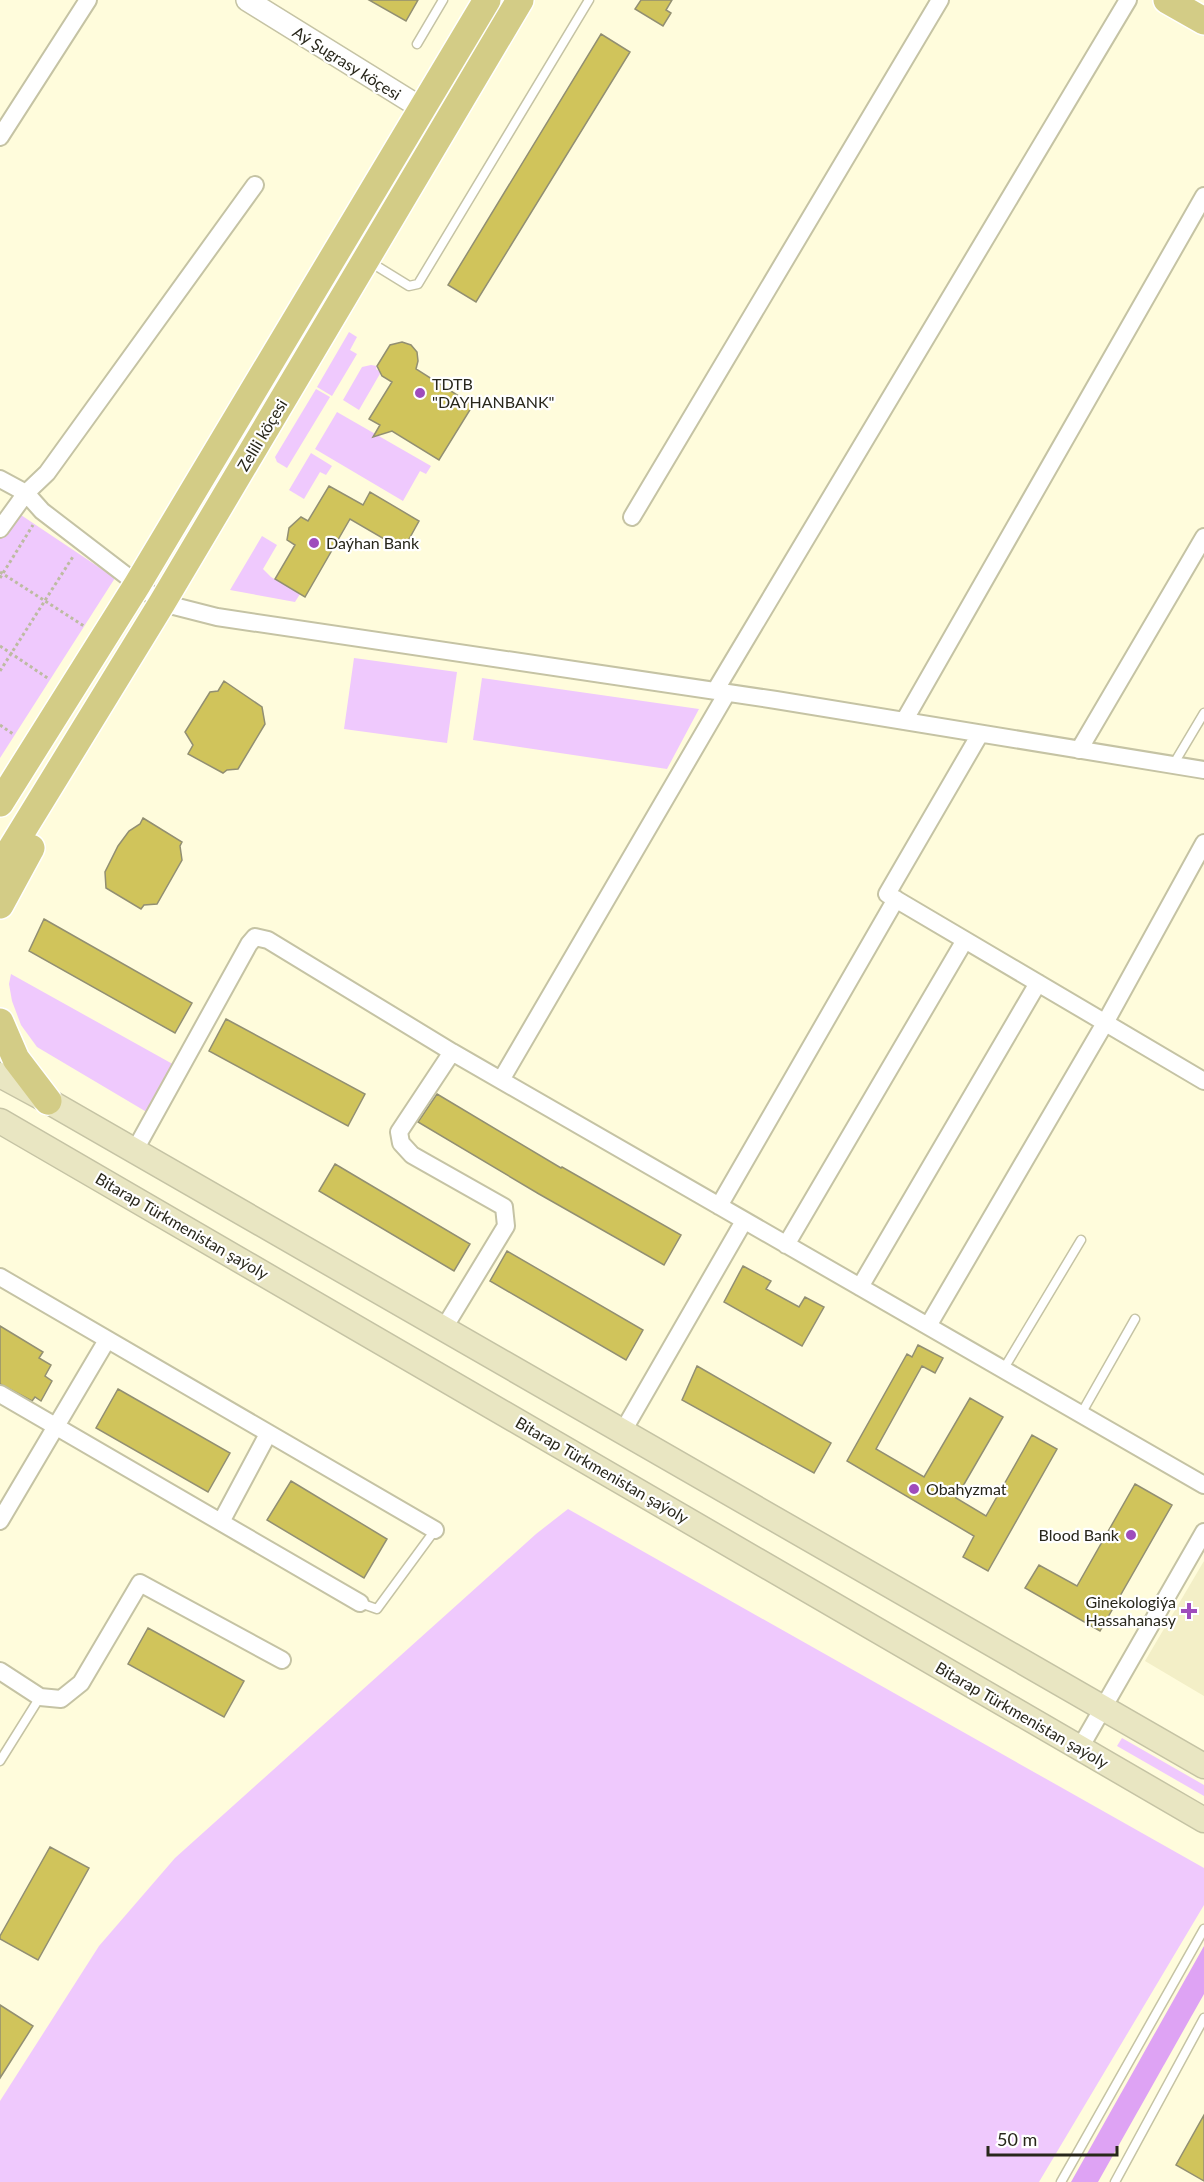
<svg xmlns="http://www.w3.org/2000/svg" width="1204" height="2182" font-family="Lato,sans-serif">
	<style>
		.built { fill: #f3efc7 }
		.green { fill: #efc9fd }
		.forest { fill: #dea3f4 }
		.building { fill: #d0c45b; stroke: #928f72; stroke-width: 1.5 }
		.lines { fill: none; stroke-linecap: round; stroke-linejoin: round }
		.service-casing { stroke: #c5c3a4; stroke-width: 11 }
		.minor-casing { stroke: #c5c3a4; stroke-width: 20 }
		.tertiary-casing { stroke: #c5c3a4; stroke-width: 24 }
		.secondary-casing { stroke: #c5c3a4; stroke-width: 27 }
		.primary-casing { stroke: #fff; stroke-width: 30 }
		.path { stroke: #bdbba1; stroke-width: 3; stroke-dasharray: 3 3; stroke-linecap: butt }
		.service { stroke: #fff; stroke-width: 8 }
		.minor { stroke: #fff; stroke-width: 16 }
		.tertiary { stroke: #fff; stroke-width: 21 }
		.secondary { stroke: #e9e6c2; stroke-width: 24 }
		.primary { stroke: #d3cc86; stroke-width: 27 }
		.poi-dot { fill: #9f4cbc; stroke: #fff; stroke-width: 2 }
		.labels { text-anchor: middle; stroke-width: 4.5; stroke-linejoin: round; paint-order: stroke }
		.street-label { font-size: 16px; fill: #28271b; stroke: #fff }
		.poi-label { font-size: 16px; fill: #28271b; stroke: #fff; text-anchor: start }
	</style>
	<rect width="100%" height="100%" fill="#fffcdc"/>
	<path class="built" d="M 1204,1561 L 1204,1696 L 1145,1661 Z"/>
	<path class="green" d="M 349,332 L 357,337 L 350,350 L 357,354 L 332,396 L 317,387 Z
		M 371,365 L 377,366 L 376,369 L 381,372 L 359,410 L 343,400 L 362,367 Z
		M 316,389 L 330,397 L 287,468 L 277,462 L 275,457 Z
		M 337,412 L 431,466 L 426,474 L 420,471 L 403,501 L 315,449 Z
		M 311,453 L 332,466 L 326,475 L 320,472 L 304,499 L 289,490 Z
		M 12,509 L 115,578 L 0,758 L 0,526 Z
		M 262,536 L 277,545 L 263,569 L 271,577 L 300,594 L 295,602 L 230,590 Z
		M 354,658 L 457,672 L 447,743 L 344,729 Z
		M 482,678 L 699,709 L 667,769 L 473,740 Z
		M 11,974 L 178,1067 L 150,1114 L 37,1047 L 21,1025 L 12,1001 L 9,984 Z
		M 568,1509 L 1204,1868 L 1204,1905 L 1039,2182 L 0,2182 L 0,2101 L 99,1946 L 175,1858 L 536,1534 Z
		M 1122,1738 L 1204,1785 L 1204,1796 L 1117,1746 Z"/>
	<path class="forest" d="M 1204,1946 L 1204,1994 L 1098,2182 L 1071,2182 Z"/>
	<path class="building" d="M 369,0 L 418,0 L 406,21 Z
		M 641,0 L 672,0 L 666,10 L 671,13 L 663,26 L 635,9 Z
		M 601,34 L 630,52 L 476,302 L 448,285 Z
		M 402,342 L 411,345 L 417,352 L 418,361 L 416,369 L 473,405 L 439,460 L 392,431 L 373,437 L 380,425 L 369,419 L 392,382 L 382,376 L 377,366 L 390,345 Z
		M 329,486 L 363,505 L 370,492 L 419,521 L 403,550 L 350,519 L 305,597 L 275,579 L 295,545 L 287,540 L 289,528 L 301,517 L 308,521 Z
		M 224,681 L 262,707 L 265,724 L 238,769 L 227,770 L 223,773 L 188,754 L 193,745 L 185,732 L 210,692 L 218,691 Z
		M 143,818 L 182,842 L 180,846 L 182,860 L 157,904 L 144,905 L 141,909 L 106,888 L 105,872 L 118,846 L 129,831 L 140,824 Z
		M 44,919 L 192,1003 L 175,1033 L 29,951 Z
		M 226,1019 L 365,1094 L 348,1126 L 209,1051 Z
		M 437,1094 L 561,1168 L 562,1167 L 681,1235 L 664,1265 L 539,1194 L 418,1122 Z
		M 335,1164 L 470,1244 L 454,1271 L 319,1191 Z
		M 507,1251 L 643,1330 L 626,1360 L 490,1281 Z
		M 743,1266 L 771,1281 L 766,1289 L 799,1307 L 805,1297 L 824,1307 L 802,1346 L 724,1302 Z
		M 0,1326 L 43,1352 L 39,1358 L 51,1365 L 45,1376 L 52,1381 L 41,1401 L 35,1397 L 32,1401 L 0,1384 Z
		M 918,1345 L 943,1358 L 935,1373 L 922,1366 L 876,1449 L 924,1477 L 970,1398 L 1003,1417 L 956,1498 L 986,1516 L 1032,1435 L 1057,1449 L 988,1571 L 963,1557 L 974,1536 L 847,1461 L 907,1354 L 912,1357 Z
		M 697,1366 L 831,1443 L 814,1473 L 682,1400 Z
		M 118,1389 L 230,1453 L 208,1492 L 96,1428 Z
		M 291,1481 L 387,1539 L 364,1578 L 267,1520 Z
		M 1135,1484 L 1172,1505 L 1100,1631 L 1025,1588 L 1039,1565 L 1077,1586 Z
		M 148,1628 L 244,1681 L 224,1717 L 128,1664 Z
		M 50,1847 L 89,1868 L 38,1960 L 0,1939 L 0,1936 Z
		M 0,2005 L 33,2026 L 0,2078 Z
		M 1204,2115 L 1204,2181 L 1176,2165 Z"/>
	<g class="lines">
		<defs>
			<path id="service" d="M 417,44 L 443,0
				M 370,262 L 409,286 L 418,284 L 589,0
				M 1173,765 L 1204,713
				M 1003,1370 L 1081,1240
				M 1081,1414 L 1135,1319
				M 360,1603 L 377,1609 L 435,1530
				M 0,1761 L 40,1697
				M 1061,2182 L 1204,1929
				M 1115,2182 L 1204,2018"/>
			<path id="minor" d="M 0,137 L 88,0
				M 0,479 L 26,493 L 42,511 L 162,603 L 217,617 L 776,700 L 1204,770
				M 632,517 L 940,0
				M 0,529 L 26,493 L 47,473 L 255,185
				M 715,691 L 1128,0
				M 904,721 L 1204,196
				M 980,734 L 887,894 L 1204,1081
				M 1079,750 L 1204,537
				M 501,1080 L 727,693
				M 135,1150 L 249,944 L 255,937 L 268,940 L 452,1052 L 1204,1485
				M 719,1206 L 896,899
				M 786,1245 L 965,940
				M 0,1277 L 435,1530
				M 860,1287 L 1038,983
				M 928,1326 L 1105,1023 L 1204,843
				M 444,1328 L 506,1226 L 504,1207 L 412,1155 L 401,1143 L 399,1132 L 452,1052
				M 0,1394 L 360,1603
				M 623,1431 L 744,1221
				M 0,1521 L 107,1340
				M 221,1522 L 268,1434
				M 0,1671 L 40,1697 L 61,1699 L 81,1683 L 140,1583 L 282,1660
				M 1080,1748 L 1204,1532"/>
			<path id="tertiary" d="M 247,0 L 447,124"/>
			<path id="secondary" d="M 0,1075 L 48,1101 L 1204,1766
				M 0,1121 L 1204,1820"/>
			<path id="primary" d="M 1167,0 L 1204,21
				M 0,803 L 137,585 L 487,0
				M 0,867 L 162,603 L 520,0
				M 0,905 L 31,848
				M 0,1022 L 16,1059 L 48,1101"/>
		</defs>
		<use href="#service" class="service-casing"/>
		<use href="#minor" class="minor-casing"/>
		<use href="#tertiary" class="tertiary-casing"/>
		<use href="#secondary" class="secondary-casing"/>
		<use href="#primary" class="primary-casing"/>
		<path class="path" d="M 0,572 L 84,626
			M 0,578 L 33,525
			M 0,646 L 49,679
			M 0,671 L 74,555
			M 0,725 L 13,734"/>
		<use href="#service" class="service"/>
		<use href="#minor" class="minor"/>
		<use href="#tertiary" class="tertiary"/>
		<use href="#secondary" class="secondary"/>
		<use href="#primary" class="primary"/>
	</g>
	<g class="poi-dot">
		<circle cx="420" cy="393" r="6"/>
		<circle cx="314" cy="543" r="6"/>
		<circle cx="914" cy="1489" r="6"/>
		<circle cx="1131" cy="1535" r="6"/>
		<path d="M1186 1602h6v6h6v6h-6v6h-6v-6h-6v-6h6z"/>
	</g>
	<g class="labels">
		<g class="street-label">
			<text transform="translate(347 63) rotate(32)" y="6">Aý Şugrasy köçesi</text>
			<text transform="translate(262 435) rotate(-59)" y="6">Zelili köçesi</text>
			<text transform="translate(182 1226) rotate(30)" y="6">Bitarap Türkmenistan şaýoly</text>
			<text transform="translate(602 1470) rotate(30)" y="6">Bitarap Türkmenistan şaýoly</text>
			<text transform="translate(1022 1715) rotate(30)" y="6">Bitarap Türkmenistan şaýoly</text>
		</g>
		<g class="poi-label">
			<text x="432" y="390">TDTB<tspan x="432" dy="18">"DAYHANBANK"</tspan></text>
			<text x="326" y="549">Daýhan Bank</text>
			<text x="926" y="1495">Obahyzmat</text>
			<text x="1119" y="1541" text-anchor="end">Blood Bank</text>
			<text x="1176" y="1608" text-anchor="end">Ginekologiýa<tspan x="1176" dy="18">Hassahanasy</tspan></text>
		</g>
	</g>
	<path d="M988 2146v9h129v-9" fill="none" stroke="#28271b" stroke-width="3"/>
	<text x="997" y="2146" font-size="18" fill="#28271b" stroke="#ffffff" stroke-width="4.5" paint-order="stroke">50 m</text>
</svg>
